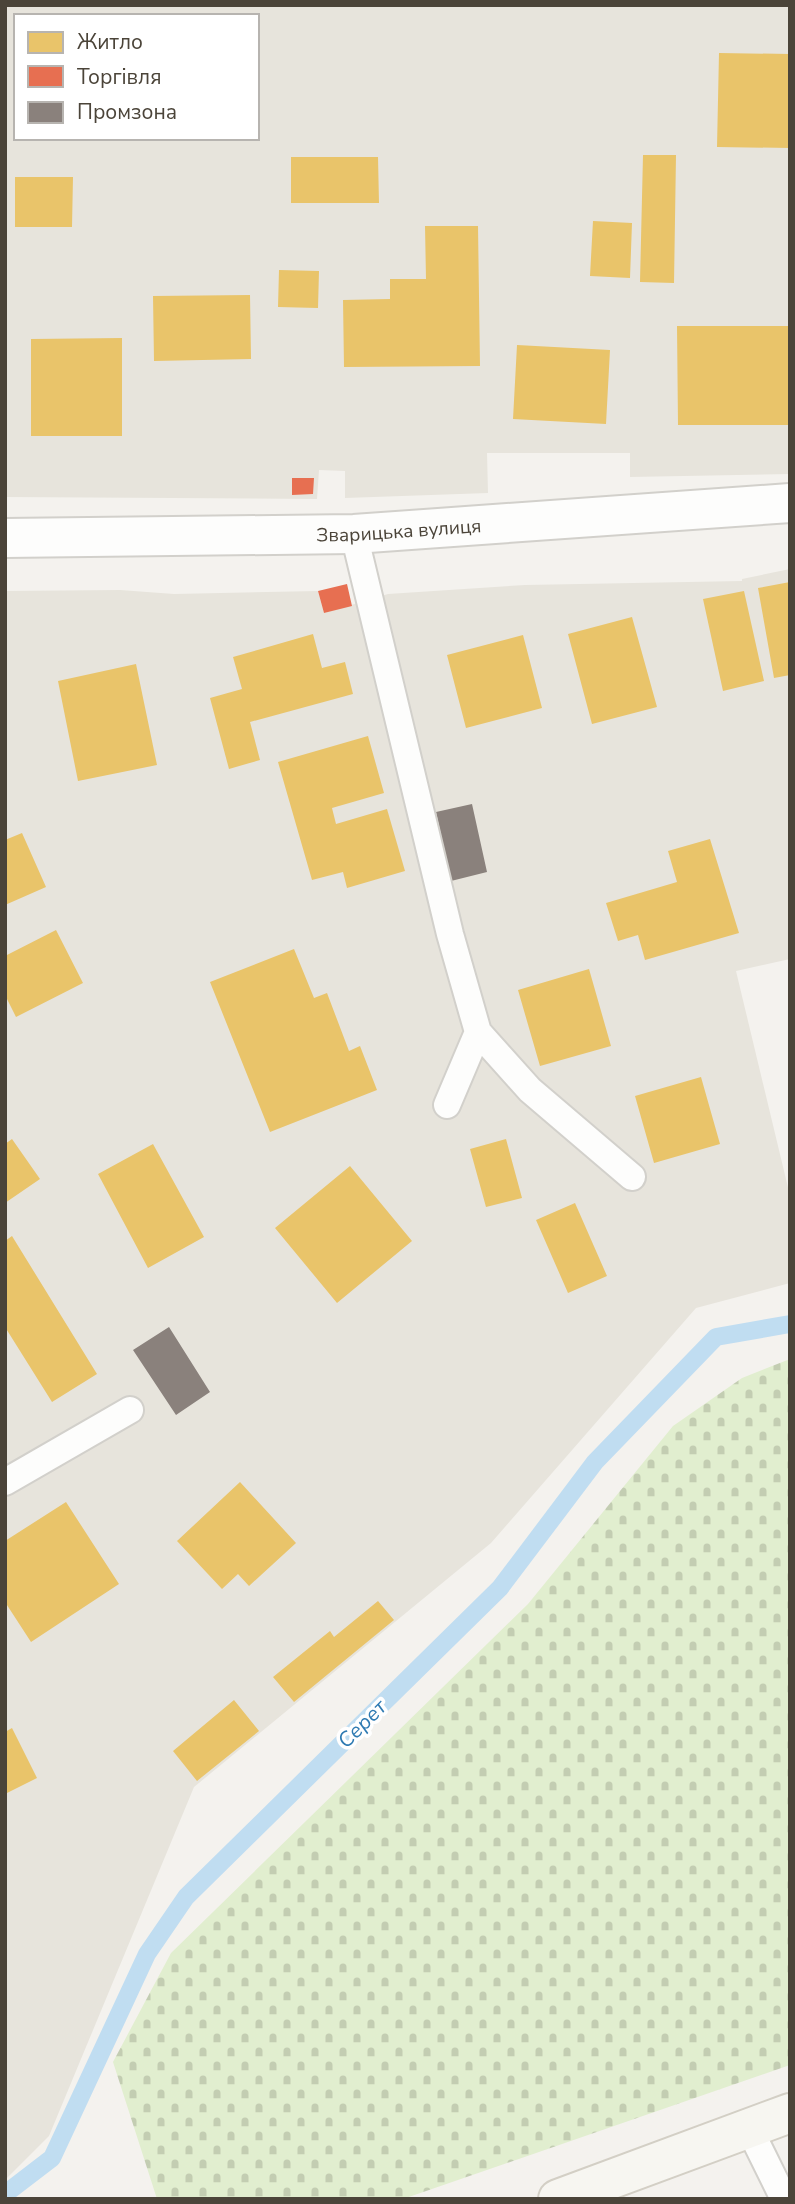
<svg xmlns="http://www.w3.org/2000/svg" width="795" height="2204" font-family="'Nunito Sans',sans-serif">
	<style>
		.residential { fill: #e7e4dc; fill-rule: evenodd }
		.cemetery { fill: url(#cemetery-stones) }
		.homes { fill: #e9c46a }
		.shops { fill: #e76f51 }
		.industry { fill: #8a817c }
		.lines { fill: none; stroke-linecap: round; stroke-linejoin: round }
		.stream { stroke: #c0ddf1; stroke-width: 18 }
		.lane-casing { stroke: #d2d0cb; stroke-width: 30 }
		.street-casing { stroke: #d2d0cb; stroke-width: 42 }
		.secondary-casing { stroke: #d3cfc5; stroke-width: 42 }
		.lane { stroke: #fdfdfc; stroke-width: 26 }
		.street { stroke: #fdfdfc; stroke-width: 38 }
		.secondary { stroke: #f7f6f1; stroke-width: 38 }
		.labels { text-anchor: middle; stroke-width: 7; stroke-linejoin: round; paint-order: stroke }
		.street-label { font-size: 19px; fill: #4b4439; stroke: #fff }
		.water-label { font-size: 21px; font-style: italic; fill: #2e7ab2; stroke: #fff }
	</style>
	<defs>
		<pattern id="cemetery-stones" width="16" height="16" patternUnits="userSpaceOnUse" patternTransform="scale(1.75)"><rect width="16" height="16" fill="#e1eecf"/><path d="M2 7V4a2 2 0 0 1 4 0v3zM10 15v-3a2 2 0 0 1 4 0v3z" fill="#c3cdb2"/></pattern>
	</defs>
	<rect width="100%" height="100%" fill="#f4f2ee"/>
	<path class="residential" d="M 5,5 L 790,5 L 790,474 L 630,477 L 630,453 L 487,453 L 488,493 L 345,498 L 345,471 L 319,470 L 317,499 L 5,497 ZM 16,16 L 257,16 L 257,138 L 16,138 Z
		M 790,569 L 790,959 L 736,971 L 790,1196 L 790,1283 L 696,1308 L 491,1543 L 194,1787 L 49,2136 L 5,2180 L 5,591 L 120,590 L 174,594 L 318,591 L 324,613 L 388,594 L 525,585 L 742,581 L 742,579 Z"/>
	<path class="cemetery" d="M 790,1359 L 790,2065 L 403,2199 L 157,2199 L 113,2062 L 171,1953 L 528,1604 L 673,1426 L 742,1378 Z"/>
	<path class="homes" d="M 719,53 L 790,54 L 790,148 L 717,147 Z
		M 643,155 L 676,155 L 674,283 L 640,282 Z
		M 291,157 L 378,157 L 379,203 L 291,203 Z
		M 15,177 L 73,177 L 72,227 L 15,227 Z
		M 593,221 L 632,223 L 630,278 L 590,276 Z
		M 425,226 L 478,226 L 480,366 L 344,367 L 343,300 L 390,299 L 390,279 L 426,279 Z
		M 279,270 L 319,271 L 318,308 L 278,307 Z
		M 250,295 L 251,359 L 154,361 L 153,296 Z
		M 677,326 L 790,326 L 790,425 L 678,425 Z
		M 122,338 L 122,436 L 31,436 L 31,339 Z
		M 517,345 L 610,350 L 606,424 L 513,419 Z
		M 790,582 L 790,675 L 774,678 L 758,588 Z
		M 744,591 L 764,681 L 723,691 L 703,599 Z
		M 632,617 L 657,707 L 592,724 L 568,634 Z
		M 313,634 L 322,668 L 345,662 L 353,694 L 250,722 L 260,760 L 229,769 L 210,698 L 242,689 L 233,657 Z
		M 523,635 L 542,708 L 466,728 L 447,655 Z
		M 136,664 L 157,765 L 78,781 L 58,681 Z
		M 368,736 L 384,793 L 332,808 L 336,824 L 387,809 L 405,871 L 347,888 L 343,872 L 312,880 L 278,762 Z
		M 22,833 L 46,887 L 5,905 L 5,840 Z
		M 710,839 L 739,933 L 645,960 L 638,935 L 618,941 L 606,903 L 677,882 L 668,851 Z
		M 56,930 L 83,983 L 16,1017 L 5,995 L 5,956 Z
		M 294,949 L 314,998 L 327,993 L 349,1051 L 360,1046 L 377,1090 L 270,1132 L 210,982 Z
		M 589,969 L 611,1046 L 540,1066 L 518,990 Z
		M 701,1077 L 720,1144 L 654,1163 L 635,1096 Z
		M 12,1139 L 40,1179 L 5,1203 L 5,1144 Z
		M 506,1139 L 522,1198 L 486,1207 L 470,1149 Z
		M 153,1144 L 204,1237 L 148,1268 L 98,1174 Z
		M 350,1166 L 412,1241 L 337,1303 L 275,1228 Z
		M 575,1203 L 607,1276 L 568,1293 L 536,1220 Z
		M 12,1236 L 97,1374 L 52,1402 L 5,1327 L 5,1241 Z
		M 240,1482 L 296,1543 L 249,1586 L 238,1574 L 222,1589 L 177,1541 Z
		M 66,1502 L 119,1584 L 31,1642 L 5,1602 L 5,1541 Z
		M 378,1601 L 394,1620 L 294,1702 L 273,1677 L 330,1631 L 334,1637 Z
		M 234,1700 L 259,1731 L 197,1781 L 173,1751 Z
		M 12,1728 L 37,1778 L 5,1794 L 5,1732 Z"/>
	<path class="shops" d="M 292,478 L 314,478 L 313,494 L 292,495 Z
		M 347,584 L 352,606 L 324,613 L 318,591 Z"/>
	<path class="industry" d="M 472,804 L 487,872 L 451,881 L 436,812 Z
		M 169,1327 L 210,1392 L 176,1415 L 133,1350 Z"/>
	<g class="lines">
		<path class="stream" d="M 5,2194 L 52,2158 L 147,1954 L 186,1897 L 500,1588 L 595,1462 L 716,1337 L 790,1324"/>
		<defs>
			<path id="lane" d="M 354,534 L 450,934 L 478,1032 L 530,1090 L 632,1177
				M 447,1105 L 478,1032
				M 5,1482 L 130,1410
				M 749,2128 L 784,2199"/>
			<g id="street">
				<path id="s1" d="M 5,538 L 354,534 L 790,503"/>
			</g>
			<path id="secondary" d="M 558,2199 L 790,2113"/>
		</defs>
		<use href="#lane" class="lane-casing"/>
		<use href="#street" class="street-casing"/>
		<use href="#secondary" class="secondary-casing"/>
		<use href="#lane" class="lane"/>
		<use href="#street" class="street"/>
		<use href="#secondary" class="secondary"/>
	</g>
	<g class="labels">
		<g class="street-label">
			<text dy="7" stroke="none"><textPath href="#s1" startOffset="394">Зварицька вулиця</textPath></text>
		</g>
		<g class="water-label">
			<text transform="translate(362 1724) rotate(-45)" y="7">Серет</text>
		</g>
	</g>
	<rect width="795" height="2204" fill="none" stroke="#4b4439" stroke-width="14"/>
	<rect x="14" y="14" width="245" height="126" fill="#ffffff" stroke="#b7b4b0" stroke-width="2"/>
	<rect x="28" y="32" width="35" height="21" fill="#e9c46a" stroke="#b7b4b0" stroke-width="2"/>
	<text x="77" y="49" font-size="21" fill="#4b4439">Житло</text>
	<rect x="28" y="66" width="35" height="21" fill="#e76f51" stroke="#b7b4b0" stroke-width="2"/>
	<text x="77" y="84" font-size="21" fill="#4b4439">Торгівля</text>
	<rect x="28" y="102" width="35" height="21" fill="#8a817c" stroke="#b7b4b0" stroke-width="2"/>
	<text x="77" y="119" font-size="21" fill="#4b4439">Промзона</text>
</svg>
